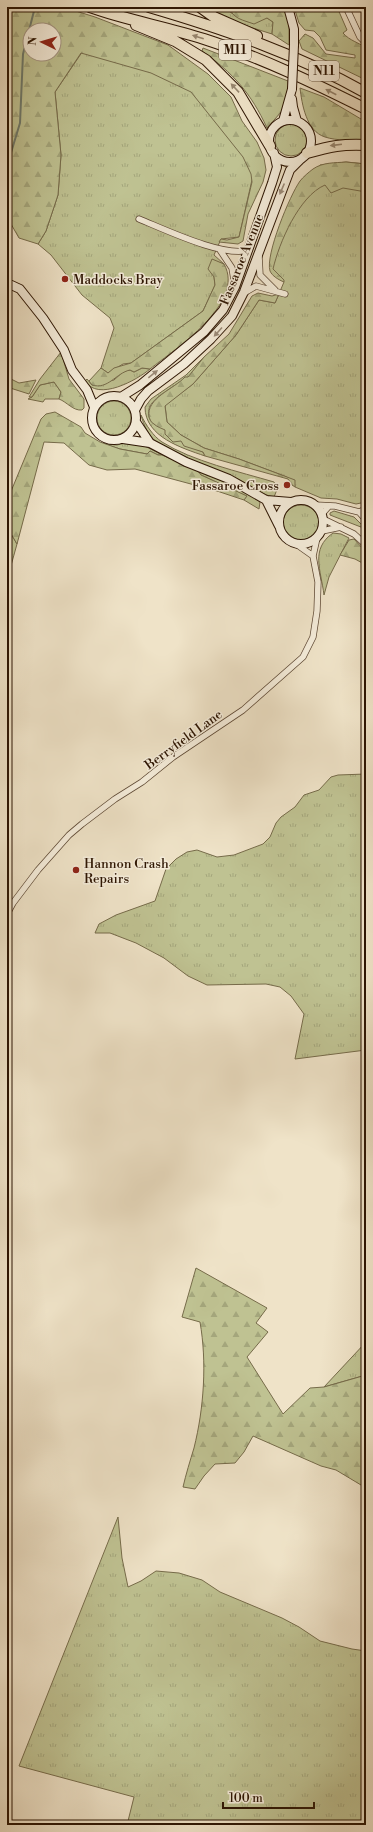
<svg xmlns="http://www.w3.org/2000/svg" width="373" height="1832" font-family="'Libre Bodoni',serif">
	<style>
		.grass { fill: url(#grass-tufts); stroke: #766b4a }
		.forest { fill: url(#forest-firs); stroke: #766b4a; fill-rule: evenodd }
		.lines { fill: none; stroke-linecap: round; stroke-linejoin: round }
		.stream { stroke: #6e7a6c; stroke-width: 2 }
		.street-casing { stroke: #5d4834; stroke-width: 7 }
		.secondary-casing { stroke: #2c1402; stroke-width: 10 }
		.highway-casing { stroke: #2c1402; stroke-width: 12 }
		.street { stroke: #f5eddb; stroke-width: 5.5 }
		.secondary { stroke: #f5eddb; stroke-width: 8 }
		.highway { stroke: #efe3c8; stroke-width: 10 }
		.secondary-bridge-casing { stroke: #2c1402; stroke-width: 10; stroke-linecap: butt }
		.secondary-bridge { stroke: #f5eddb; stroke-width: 8 }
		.oneway { fill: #97866f }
		.oneway2 { fill: #9b8b79 }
		.poi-dot { fill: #8f2418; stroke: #f5eddb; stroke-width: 1.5 }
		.labels { text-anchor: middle; stroke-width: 3; stroke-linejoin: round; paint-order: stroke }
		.shield { fill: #f5eddb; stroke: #685543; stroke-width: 1 }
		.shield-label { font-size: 12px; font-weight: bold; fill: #2c1402 }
		.street-label { font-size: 13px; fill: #2c1402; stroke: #f5eddb }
		.poi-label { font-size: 13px; fill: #2c1402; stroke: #f5eddb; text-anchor: start }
	</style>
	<defs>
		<pattern id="grass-tufts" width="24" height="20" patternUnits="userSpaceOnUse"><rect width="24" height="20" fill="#bfc292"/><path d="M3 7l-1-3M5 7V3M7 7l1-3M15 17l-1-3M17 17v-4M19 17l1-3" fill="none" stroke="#a4a67c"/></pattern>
		<pattern id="forest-firs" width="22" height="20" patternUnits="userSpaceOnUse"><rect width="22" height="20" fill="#bfc292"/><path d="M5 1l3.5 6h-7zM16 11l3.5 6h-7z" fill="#a4a67c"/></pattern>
	</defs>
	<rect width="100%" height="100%" fill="#efe3c8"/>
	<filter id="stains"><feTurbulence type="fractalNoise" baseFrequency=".005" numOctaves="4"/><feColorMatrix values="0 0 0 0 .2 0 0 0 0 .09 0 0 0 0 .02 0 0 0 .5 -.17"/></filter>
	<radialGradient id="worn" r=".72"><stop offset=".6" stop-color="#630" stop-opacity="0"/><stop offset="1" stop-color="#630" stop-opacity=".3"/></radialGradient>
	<path class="grass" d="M 204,7 L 229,7 L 231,13 L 267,18 L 273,22 L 272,34 L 237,23 Z
		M 91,39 L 180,61 L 254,171 L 239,237 L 221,239 L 214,255 L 224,264 L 212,260 L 215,285 L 203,311 L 131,363 L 123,364 L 108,373 L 101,368 L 114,328 L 110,318 L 82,295 L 51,255 L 38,244 L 46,231 L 58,195 L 61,155 L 55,92 Z
		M275 140a16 16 0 1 1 32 0a16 16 0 1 1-32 0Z
		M 346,162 L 366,164 L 366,502 L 356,504 L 337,499 L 321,498 L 295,487 L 287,477 L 239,459 L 204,448 L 181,435 L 167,422 L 165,405 L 193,384 L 236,335 L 259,300 L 275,303 L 284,282 L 271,270 L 301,186 L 320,165 Z
		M 204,357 L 188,378 L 185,378 C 176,386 155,396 150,406 C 148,410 148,417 151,421 C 154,425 157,425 161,427 C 175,435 187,446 203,452 L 205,456 C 182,448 145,437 145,407 L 151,399 L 186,375 Z
		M 142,368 L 150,369 C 137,380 98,402 85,381 L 87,379 L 92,385 L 114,380 L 124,371 L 130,370 L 134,372 Z
		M 54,382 L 61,392 L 59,399 L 45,399 L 43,402 L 28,399 L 32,397 L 40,385 Z
		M97 418a17 17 0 1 1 34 0a17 17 0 1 1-34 0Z
		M 141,415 C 146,425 153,436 162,442 C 192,461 240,472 274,482 L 278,487 L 274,497 C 264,496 248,484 238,479 C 216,468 173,457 156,442 C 148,434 144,426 141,415 Z
		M 125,443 L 139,443 L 162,455 L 158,455 L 150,451 L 147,454 L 120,449 L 105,444 L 117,445 Z
		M 197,470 L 245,491 L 260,502 L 259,509 L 244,500 L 246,496 L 201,475 Z
		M283 523a18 18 0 1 1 36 0a18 18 0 1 1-36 0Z
		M 334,511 L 354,517 L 366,529 L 330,515 L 330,513 Z
		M 7,527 L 17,544 L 7,580 Z
		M 333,533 L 341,534 L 349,538 L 329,577 L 324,595 C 321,570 310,549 333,533 Z
		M 366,774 L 366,1050 L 295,1059 L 304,1014 L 291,996 L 280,987 L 266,984 L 207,985 L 188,976 L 164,958 L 136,943 L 110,933 L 95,933 L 99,924 L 116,915 L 155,901 L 166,869 L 176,859 L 187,852 L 197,850 L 217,857 L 234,855 L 263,844 L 270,837 L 276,823 L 281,817 L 295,807 L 304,795 L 319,790 L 331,777 L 338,775 Z
		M 366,1342 L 366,1375 L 324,1387 Z
		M 118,1517 L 122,1558 L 128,1587 L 141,1581 L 156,1571 L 179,1573 L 202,1580 L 220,1592 L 282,1618 L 299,1627 L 320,1641 L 352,1649 L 366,1651 L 366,1825 L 127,1825 L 134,1797 L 19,1766 Z"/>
	<path class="forest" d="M 7,7 L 63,7 L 95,17 L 168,45 L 208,74 L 231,97 L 242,121 L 257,142 L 264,158 L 266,170 L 263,182 L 248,214 L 243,241 L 238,244 L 219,242 L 221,239 L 227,240 L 239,237 L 252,182 L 251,174 L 243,157 L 191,92 L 151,73 L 81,53 L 55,92 L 61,155 L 58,195 L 46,231 L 38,244 L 19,238 L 11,224 L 7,230 ZM 30,30 L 54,30 L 54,54 L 30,54 Z
		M 229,7 L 283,7 L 289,22 L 289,45 L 272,34 L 273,22 L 267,18 L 254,24 C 243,20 233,19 229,7 Z
		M 294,7 L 337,7 L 347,30 L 343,33 C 350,41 358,42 366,48 L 362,59 L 366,64 L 366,80 L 302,49 L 299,41 L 305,34 L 313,38 L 326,54 L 355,58 L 355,55 L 326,50 L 320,37 L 314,31 L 305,30 L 299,23 Z
		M 203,48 L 288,81 L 288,92 L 282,111 L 267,128 C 251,93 233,73 202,51 Z
		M 300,88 L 324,97 L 366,122 L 366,141 C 353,140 337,141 325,137 C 306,131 302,104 300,88 Z
		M 346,162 L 366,164 L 366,192 L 343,188 L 331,193 L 325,185 C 299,196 279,243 273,269 L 284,280 L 284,282 C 279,280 272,276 270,271 C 265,255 290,195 300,181 C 303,177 309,172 313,169 C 323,162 335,163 346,162 Z
		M 212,259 L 224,264 C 246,303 175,349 150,369 L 142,368 L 134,372 L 130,370 C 116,373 108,390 92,385 L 89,381 L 101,368 L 108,373 L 114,368 L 131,363 L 203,311 L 215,285 L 214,277 L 208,269 Z
		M 258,293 L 272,296 L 279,294 L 275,303 L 259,300 L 236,335 L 193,384 L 165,406 L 167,422 L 181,435 L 204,448 L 239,459 L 295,480 L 295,487 L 292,485 L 288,479 L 205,456 L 203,452 L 184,446 L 181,441 L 173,442 L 165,434 L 165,430 C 161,428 157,427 154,424 C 151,423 150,419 149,417 C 146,398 174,389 185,377 L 188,377 L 204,357 L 229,334 L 252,296 Z
		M 61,352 L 69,379 L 84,399 L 84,408 L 82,410 C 73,411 67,402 59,399 L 61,392 L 54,382 L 40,385 L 32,397 L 29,397 L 40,379 Z
		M 7,377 L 19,383 L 36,380 L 29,394 L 7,387 Z
		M 55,412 L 81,427 L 85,433 L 100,442 L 120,449 L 147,454 L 150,451 L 158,455 L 162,455 L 197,470 L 201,475 L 247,496 L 244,500 L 217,491 L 135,469 L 107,470 L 89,465 L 64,443 L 44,442 L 17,544 L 7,527 L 7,501 L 41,419 L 46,414 Z
		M 354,539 L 366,552 L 366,565 L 355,559 L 340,555 L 349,540 Z
		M 196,1268 L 267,1308 L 256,1323 L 268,1332 L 247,1357 L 283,1414 L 310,1388 L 324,1387 L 366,1375 L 366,1488 L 336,1470 L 321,1466 L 253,1436 L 244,1452 L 235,1463 L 215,1464 L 204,1476 L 195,1489 L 183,1487 C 186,1474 190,1461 194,1448 C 204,1408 207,1362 200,1322 L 182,1317 Z"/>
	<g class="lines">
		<path class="stream" d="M 7,176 L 10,156 L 20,123 L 23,54 L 35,7"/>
		<defs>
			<path id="street" d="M 346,7 L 360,37 L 366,43
				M 139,219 C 164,229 224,258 249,250
				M 220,250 L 232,268 L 235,286
				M 259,256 L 260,275 L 275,290
				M 244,293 L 256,286 L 285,294
				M 315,505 L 335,506 L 359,512 L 366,509
				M 359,512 L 366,520
				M 322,514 L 329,506
				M 323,519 L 354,534 L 366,545
				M 322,531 L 341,527
				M 296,544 L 313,556
				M 7,914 L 13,903 L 38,870 L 69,835 L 82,824 L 115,799 L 142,782 L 173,757 L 243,710 L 303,657 L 313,637 L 317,611 L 318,582 L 313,556 L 317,538"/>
			<path id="secondary" d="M 288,7 L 294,29 L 294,45
				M 292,99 L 293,107 L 297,121
				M269 141a21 21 0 1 1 42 0a21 21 0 1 1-42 0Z
				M 283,121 L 292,89
				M 7,283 L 20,289 L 43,318 L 64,350 L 72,370 L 87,390 L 94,407
				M92 418a22 22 0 1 1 44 0a22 22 0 1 1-44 0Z
				M 121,397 L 140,385 L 204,332 L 223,310 L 235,287 L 272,183 L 277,167 L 274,153
				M 135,410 L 141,399 L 148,391 L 184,364 L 211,339 L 232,316 L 244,292 L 290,170 L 303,157
				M 136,422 L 150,443
				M 123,439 L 150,443 L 186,462 L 229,479 L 266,500 L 291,502
				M279 522a22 22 0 1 1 44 0a22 22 0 1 1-44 0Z
				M 266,500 L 279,526"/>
			<path id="highway" d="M 90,7 C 126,20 167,27 204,39 C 260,57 314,83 366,109
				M 149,7 C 224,29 297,54 366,93
				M 200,7 L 214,17 L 257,36
				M 136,25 L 175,41 L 206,60 L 238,92 L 270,146
				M 307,153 C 331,146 342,144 366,145"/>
		</defs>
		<use href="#street" class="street-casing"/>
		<use href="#secondary" class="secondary-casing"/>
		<use href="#highway" class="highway-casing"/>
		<use href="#street" class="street"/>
		<use href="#secondary" class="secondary"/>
		<use href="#highway" class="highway"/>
		<defs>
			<path id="secondary-bridge" d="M 292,89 L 294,45"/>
		</defs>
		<use href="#secondary-bridge" class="secondary-bridge-casing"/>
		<use href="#secondary-bridge" class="secondary-bridge"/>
	</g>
	<defs><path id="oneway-solid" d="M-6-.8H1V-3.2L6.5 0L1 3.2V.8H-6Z"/></defs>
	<g class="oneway">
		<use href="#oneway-solid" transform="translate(198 37) rotate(-163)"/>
		<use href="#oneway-solid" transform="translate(235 88) rotate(-133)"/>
		<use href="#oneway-solid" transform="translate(331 92) rotate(-153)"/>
		<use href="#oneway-solid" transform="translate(336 145) rotate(173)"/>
	</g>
	<g class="oneway2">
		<use href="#oneway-solid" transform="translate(282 189) rotate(113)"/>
		<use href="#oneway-solid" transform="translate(218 332) rotate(132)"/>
		<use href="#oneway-solid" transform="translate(153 374) rotate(-39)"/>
	</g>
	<g class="poi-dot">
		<circle cx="65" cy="279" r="4"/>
		<circle cx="287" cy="485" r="4"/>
		<circle cx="76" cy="870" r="4"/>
	</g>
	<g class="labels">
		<g class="shield">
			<rect x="219" y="40" width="32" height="20" rx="3"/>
			<rect x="309" y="61" width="30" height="20" rx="3"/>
		</g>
		<g class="shield-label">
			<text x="235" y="54">M11</text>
			<text x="324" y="75">N11</text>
		</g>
		<g class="street-label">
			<text transform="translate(241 259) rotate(-68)" y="5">Fassaroe Avenue</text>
			<text transform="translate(183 739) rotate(-36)" y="5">Berryfield Lane</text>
		</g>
		<g class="poi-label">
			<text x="73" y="284">Maddocks Bray</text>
			<text x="279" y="490" text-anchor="end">Fassaroe Cross</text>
			<text x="84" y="868">Hannon Crash<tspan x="84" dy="15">Repairs</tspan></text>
		</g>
	</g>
	<rect width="373" height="1832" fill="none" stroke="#efe3c8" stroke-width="24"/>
	<rect x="8" y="8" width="357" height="1816" fill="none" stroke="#2c1402" stroke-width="2"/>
	<rect x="12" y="12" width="349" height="1808" fill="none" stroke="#2c1402"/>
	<g transform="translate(42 42) rotate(275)"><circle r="19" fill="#f5eddb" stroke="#a59684"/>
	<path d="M0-3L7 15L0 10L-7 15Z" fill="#8f2418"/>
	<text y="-6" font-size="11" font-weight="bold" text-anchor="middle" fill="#2c1402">N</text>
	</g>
	<path d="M223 1802v6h91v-6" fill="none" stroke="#2c1402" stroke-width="2"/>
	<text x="229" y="1802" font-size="12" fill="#2c1402" stroke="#f5eddb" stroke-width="3" paint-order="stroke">100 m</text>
	<rect width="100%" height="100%" filter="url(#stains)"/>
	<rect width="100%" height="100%" fill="url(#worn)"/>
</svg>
